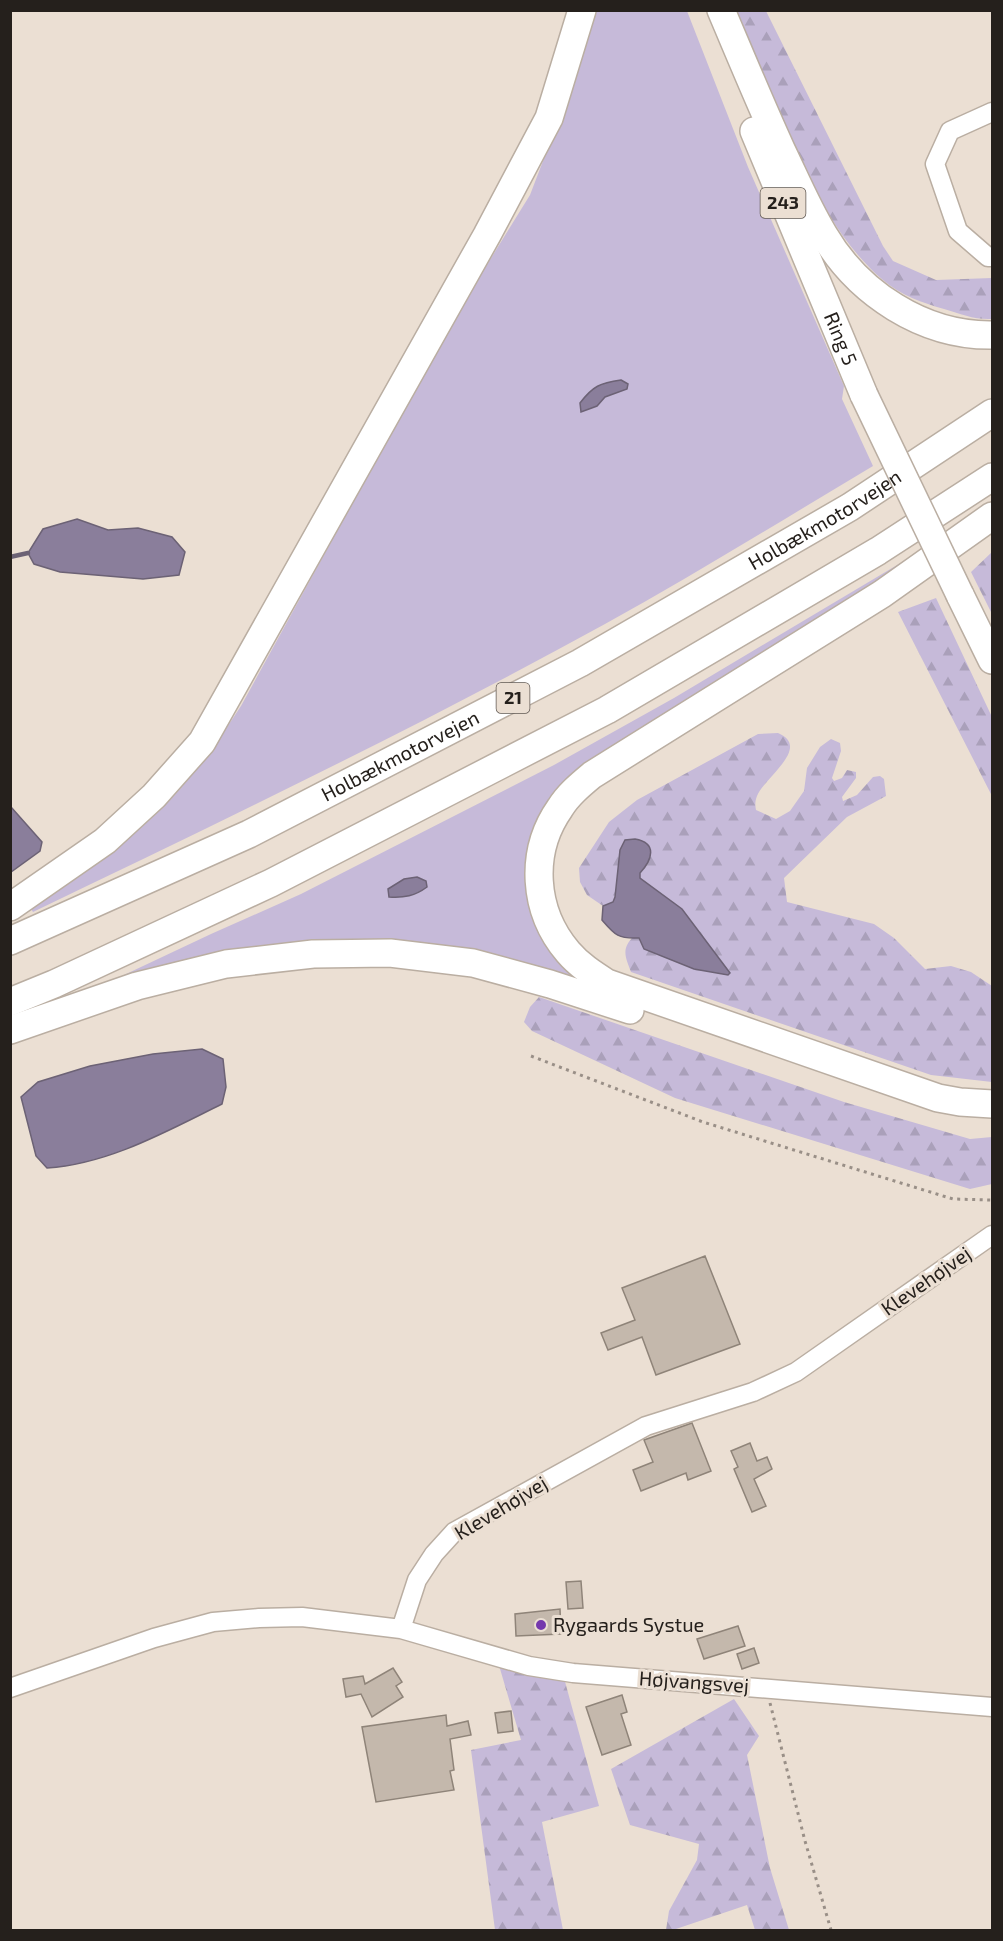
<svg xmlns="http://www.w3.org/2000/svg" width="1003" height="1941" font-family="'Exo 2',sans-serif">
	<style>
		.grass { fill: #c6bad9 }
		.forest { fill: url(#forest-firs) }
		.water { fill: #8a7e9b; stroke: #6c6275; stroke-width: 1.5 }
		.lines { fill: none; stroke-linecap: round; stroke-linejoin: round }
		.stream { stroke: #6c6275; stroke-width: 4.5 }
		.building { fill: #c4b8ac; stroke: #8f8479; stroke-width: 1.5 }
		.minor-casing { stroke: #baaea2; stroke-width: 21 }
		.highway-casing { stroke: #baaea2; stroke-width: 30 }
		.path { stroke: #998f87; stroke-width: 3; stroke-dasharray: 3 4.5; stroke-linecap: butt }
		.minor { stroke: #fff; stroke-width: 18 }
		.highway { stroke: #fff; stroke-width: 27 }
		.highway-bridge-casing { stroke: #baaea2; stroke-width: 30; stroke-linecap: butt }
		.highway-bridge { stroke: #fff; stroke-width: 27 }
		.poi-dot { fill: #7438ad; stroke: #ebdfd3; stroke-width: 2 }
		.labels { text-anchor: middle; stroke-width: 6; stroke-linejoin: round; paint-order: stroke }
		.shield { fill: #ebdfd3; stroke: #605953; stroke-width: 1.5 }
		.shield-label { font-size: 18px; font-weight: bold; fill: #25201c }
		.street-label { font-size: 20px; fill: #25201c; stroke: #ebdfd3 }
		.poi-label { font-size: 20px; fill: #25201c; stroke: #ebdfd3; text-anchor: start }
	</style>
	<defs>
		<pattern id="forest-firs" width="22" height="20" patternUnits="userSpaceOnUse" patternTransform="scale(1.5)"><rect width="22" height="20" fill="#c6bad9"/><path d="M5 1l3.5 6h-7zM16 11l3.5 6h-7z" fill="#aaa0ba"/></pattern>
	</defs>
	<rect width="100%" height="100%" fill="#ebdfd3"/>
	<path class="grass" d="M 591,11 L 687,11 L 748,167 L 844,386 L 842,399 L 873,466 C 784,519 696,574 605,624 C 418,727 226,819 33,912 L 30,907 C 73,877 119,850 156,814 C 190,782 215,745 241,706 L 454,318 L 530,195 L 561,114 Z
		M 919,552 L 921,557 L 614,749 L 534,840 L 580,980 L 441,952 L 90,991 L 211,934 L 301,894 L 554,765 L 674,698 Z"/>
	<path class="forest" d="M 737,11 L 766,11 L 883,246 L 893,261 L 936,280 L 992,278 L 992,319 C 975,320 961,314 944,309 C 923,303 900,295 883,280 C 814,223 771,93 737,11 Z
		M 992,552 L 992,614 L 971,572 Z
		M 936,598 L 992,717 L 992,796 L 898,612 Z
		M 778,733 C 812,747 764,778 757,796 C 755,801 755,805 756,810 L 776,819 L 790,811 L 804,791 L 807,768 L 820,747 L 831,739 L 840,743 L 841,751 L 832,778 L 834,781 L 842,778 L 847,770 L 856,772 L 856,778 L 842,797 L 843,801 L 857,795 L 873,777 L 880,776 L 884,779 L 886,796 L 847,817 L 784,878 L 787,902 L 874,924 L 894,938 L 925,969 L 951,966 L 971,972 L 992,986 L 992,1082 L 931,1075 L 631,972 C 626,958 621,950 632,938 L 639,938 L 682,909 L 640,878 L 640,873 L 649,863 L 615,897 L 613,902 L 603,906 L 587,895 L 580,882 L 579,868 L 609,822 L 637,800 L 758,734 Z
		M 539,997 L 844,1102 L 970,1139 L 992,1137 L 992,1184 L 970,1189 L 675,1098 L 532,1031 L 524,1022 L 530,1007 Z
		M 498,1662 L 564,1678 L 599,1806 L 542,1822 L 563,1930 L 495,1930 L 471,1750 L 521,1740 Z
		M 734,1699 L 759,1736 L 747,1755 L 770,1868 L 789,1930 L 755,1930 L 747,1905 L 673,1930 L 666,1930 L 669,1911 L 697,1860 L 699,1844 L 630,1825 L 611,1769 Z"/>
	<path class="water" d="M 621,380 L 628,384 L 627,389 L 605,397 L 597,406 L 581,412 L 580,403 C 593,386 600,383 621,380 Z
		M 77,519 L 108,530 L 138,528 L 172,537 L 185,552 L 179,575 L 143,579 L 60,572 L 34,564 L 28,553 L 43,529 Z
		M 11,807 L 42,842 L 40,851 L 11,872 Z
		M 635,839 C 658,843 652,860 640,873 L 640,878 L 682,909 L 730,973 L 728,975 L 694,969 L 644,949 L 639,938 C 618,939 615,935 602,920 L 603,906 L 613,902 L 615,897 L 620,850 L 625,840 Z
		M 417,877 L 426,881 L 427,887 C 415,896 404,898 389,897 L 388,889 L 404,879 Z
		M 202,1049 L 223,1059 L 226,1087 L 222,1104 C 167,1131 109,1164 47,1168 L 36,1156 L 21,1097 L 38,1082 L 90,1066 L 153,1054 Z"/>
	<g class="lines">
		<path class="stream" d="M 10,557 L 28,553"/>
	</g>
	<path class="building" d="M 705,1256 L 740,1344 L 656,1375 L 642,1337 L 608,1350 L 601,1333 L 635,1320 L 622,1288 Z
		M 692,1423 L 711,1471 L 688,1480 L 686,1473 L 641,1491 L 633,1470 L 653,1462 L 644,1440 Z
		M 750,1443 L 757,1461 L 767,1457 L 772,1469 L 754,1479 L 766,1506 L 752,1512 L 734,1469 L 738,1467 L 731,1451 Z
		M 581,1581 L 583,1608 L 568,1609 L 566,1582 Z
		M 560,1609 L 561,1634 L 516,1636 L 515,1614 Z
		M 738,1626 L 745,1646 L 704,1659 L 697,1639 Z
		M 754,1648 L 759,1663 L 742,1669 L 737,1654 Z
		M 393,1668 L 402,1682 L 396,1686 L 403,1697 L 372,1717 L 361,1694 L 346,1697 L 343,1679 L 363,1676 L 365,1684 Z
		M 622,1695 L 627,1712 L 621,1714 L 631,1745 L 602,1755 L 586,1707 Z
		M 511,1711 L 513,1731 L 498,1733 L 495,1713 Z
		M 446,1715 L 447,1726 L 468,1721 L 471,1735 L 450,1739 L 454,1770 L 450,1771 L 454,1790 L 376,1802 L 362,1727 Z"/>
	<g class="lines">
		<defs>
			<path id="minor" d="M 992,112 L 950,131 L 935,164 L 958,231 L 988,257 L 992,257
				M 401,1629 L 417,1580 L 434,1554 L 454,1532 L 646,1426 L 753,1392 L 796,1372 L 992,1235
				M 10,1688 L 154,1638 L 213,1622 L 259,1618 L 302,1617 L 401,1629 L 529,1666 L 573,1673 L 992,1707"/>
			<g id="highway">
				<path d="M 721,10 C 741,57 760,103 781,149 C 795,178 807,207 824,235 C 858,293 923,336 992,335"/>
				<path id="s1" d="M 754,131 L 864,395"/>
				<path d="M 992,516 L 882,594 L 592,775 C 580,785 568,795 560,808 C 529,852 533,911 568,952 C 579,965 593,974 607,983 L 938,1098 L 960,1102 L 992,1104"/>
				<path d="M 960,595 L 992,660"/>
				<path d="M 10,907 L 105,841 L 154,796 L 202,742 L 487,235 L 549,118 L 582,10"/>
				<path id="s2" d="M 10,941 L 249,834 L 580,663 L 850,507 L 992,413"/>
				<path d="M 10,1002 L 54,984 L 271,883 L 607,710 L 878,551 L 992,477"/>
				<path d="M 10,1030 L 137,986 L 226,964 L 313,954 L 390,953 L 473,963 L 550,984 L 630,1010"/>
			</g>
		</defs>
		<use href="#minor" class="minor-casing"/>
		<use href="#highway" class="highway-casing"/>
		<path class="path" d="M 531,1056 L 703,1122 L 953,1199 L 992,1200
			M 770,1703 L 805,1841 L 831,1930"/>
		<use href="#minor" class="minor"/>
		<use href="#highway" class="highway"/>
		<defs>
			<path id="highway-bridge" d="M 864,395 L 960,595"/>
		</defs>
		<use href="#highway-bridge" class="highway-bridge-casing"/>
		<use href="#highway-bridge" class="highway-bridge"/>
	</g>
	<circle class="poi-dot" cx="541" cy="1625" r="6"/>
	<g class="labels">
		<g class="shield">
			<rect x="760.5" y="188" width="45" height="30" rx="4.5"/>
			<rect x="496.5" y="683" width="33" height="30" rx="4.5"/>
		</g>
		<g class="shield-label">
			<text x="783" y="209">243</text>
			<text x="513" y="704">21</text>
		</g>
		<g class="street-label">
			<text dy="7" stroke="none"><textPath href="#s1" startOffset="225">Ring 5</textPath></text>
			<text dy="7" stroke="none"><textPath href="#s2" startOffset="918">Holbækmotorvejen</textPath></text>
			<text dy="7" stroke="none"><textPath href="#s2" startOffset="432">Holbækmotorvejen</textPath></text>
			<text transform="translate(926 1281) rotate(-35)" y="7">Klevehøjvej</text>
			<text transform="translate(501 1508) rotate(-31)" y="7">Klevehøjvej</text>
			<text transform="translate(694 1682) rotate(4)" y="7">Højvangsvej</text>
		</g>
		<g class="poi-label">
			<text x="553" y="1632">Rygaards Systue</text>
		</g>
	</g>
	<rect width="1003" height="1941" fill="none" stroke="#25201c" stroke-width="24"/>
</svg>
